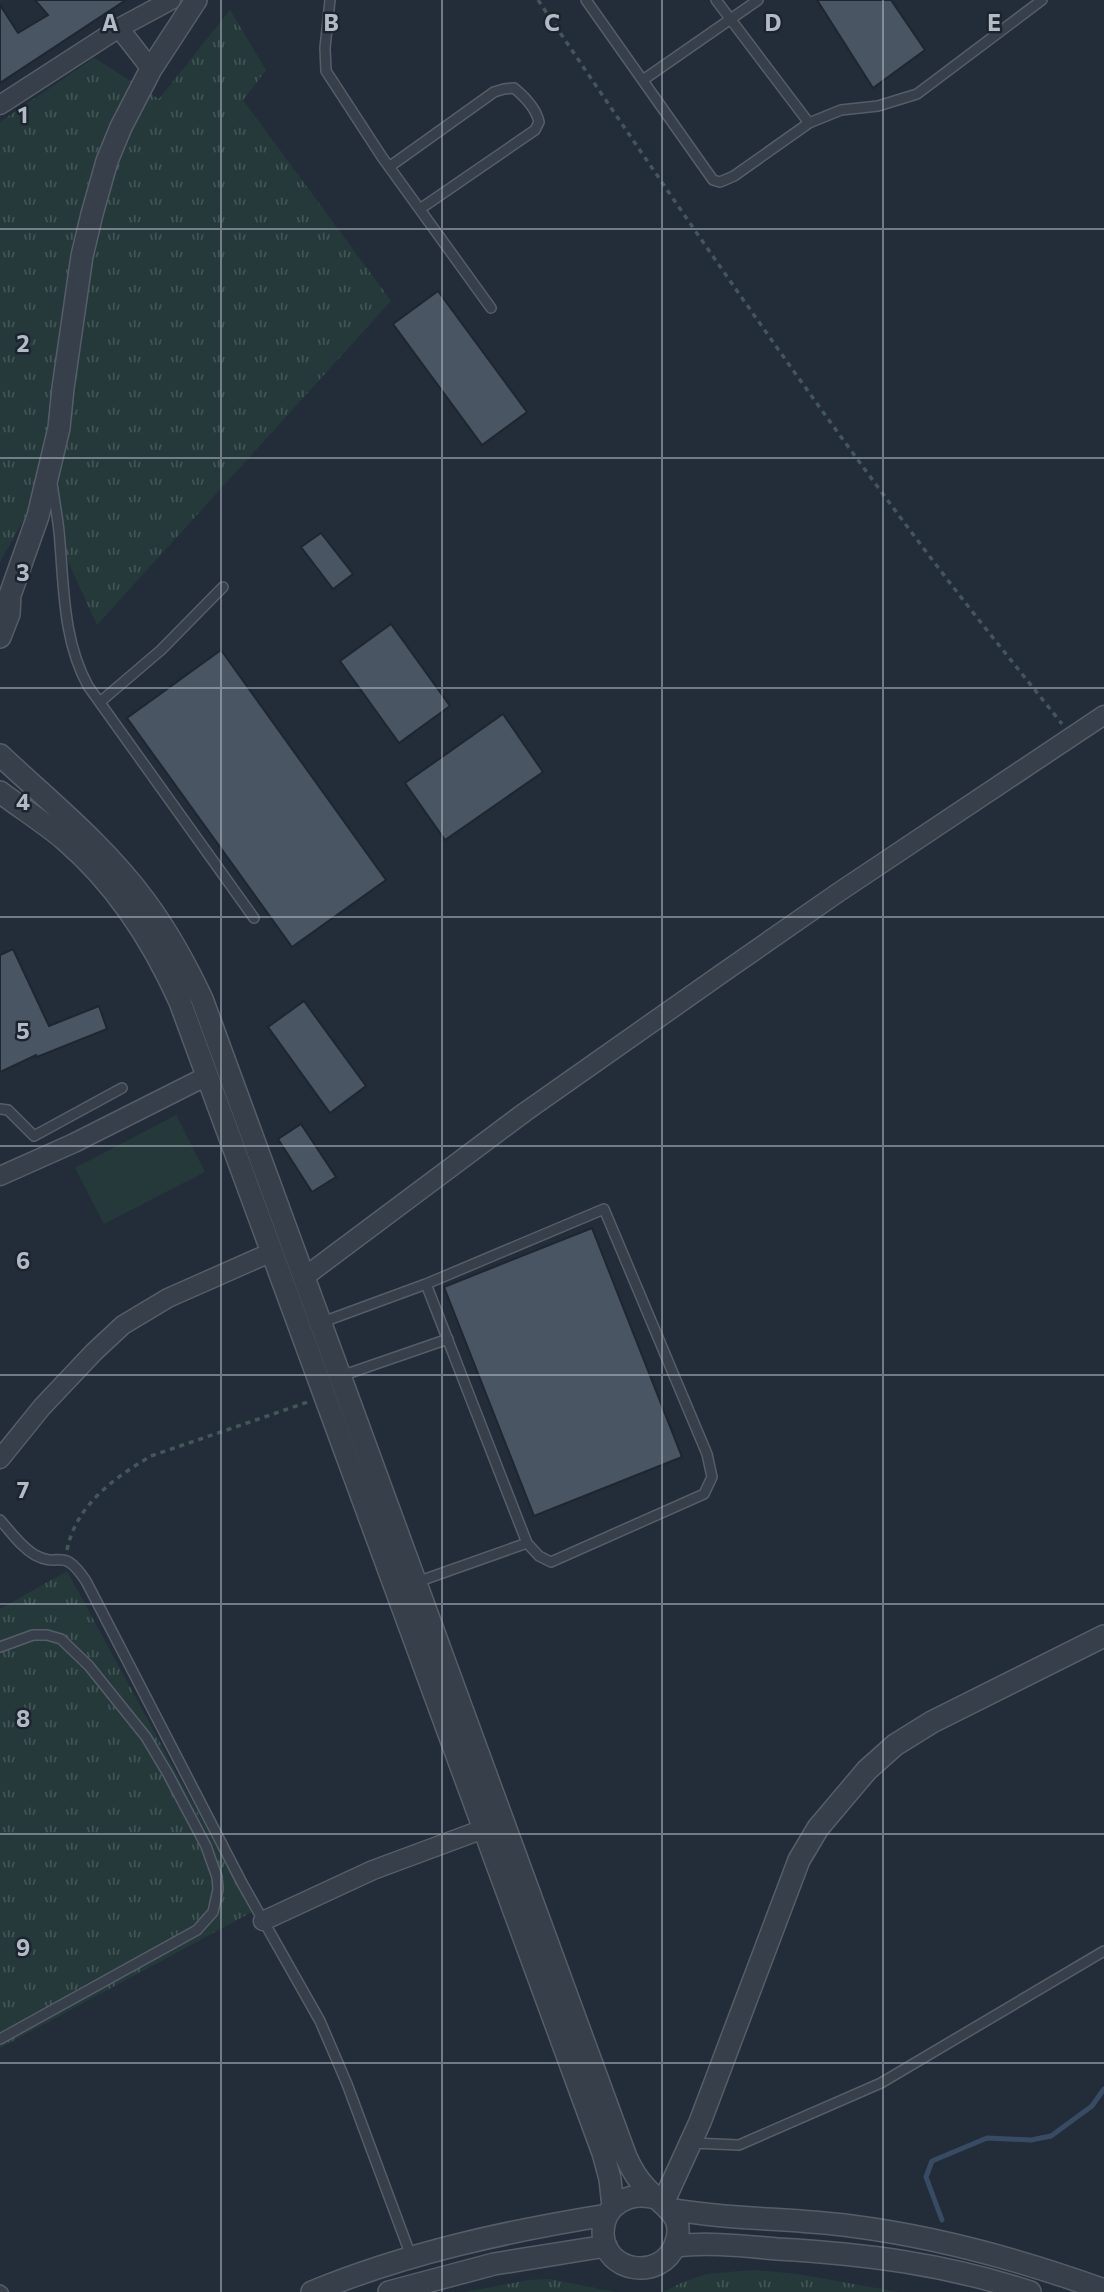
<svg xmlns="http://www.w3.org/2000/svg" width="1104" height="2292" font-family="Commissioner,sans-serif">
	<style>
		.grass { fill: url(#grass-tufts) }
		.pitch { fill: #25393b }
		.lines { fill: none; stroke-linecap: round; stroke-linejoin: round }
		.stream { stroke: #394b62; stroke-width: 5 }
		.building { fill: #4a5563; stroke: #1e2631; stroke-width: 2 }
		.service-casing { stroke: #555d68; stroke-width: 12 }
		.minor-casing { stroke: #555d68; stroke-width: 21 }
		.tertiary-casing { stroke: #555d68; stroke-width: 24 }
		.path { stroke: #435658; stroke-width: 3.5; stroke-dasharray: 5 5; stroke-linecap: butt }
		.service { stroke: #373f4a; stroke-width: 9 }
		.minor { stroke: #373f4a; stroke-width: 18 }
		.tertiary { stroke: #373f4a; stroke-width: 21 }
		.grid { fill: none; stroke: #b2bac6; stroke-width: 2; stroke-opacity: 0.55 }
		.grid-label { font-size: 23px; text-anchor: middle; font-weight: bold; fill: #b2bac6; stroke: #1c242f; stroke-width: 5; stroke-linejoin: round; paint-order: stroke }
	</style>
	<defs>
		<pattern id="grass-tufts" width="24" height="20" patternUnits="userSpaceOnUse" patternTransform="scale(1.75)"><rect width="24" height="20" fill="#25393b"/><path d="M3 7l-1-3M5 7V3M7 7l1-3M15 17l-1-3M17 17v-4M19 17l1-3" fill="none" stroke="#425456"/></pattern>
	</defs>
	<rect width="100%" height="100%" fill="#232d3a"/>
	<path class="grass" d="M 230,10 L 266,70 L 243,100 L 391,301 L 97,625 L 61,546 L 42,487 L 0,562 L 0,122 L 94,58 L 159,99 Z
		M 67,1571 L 252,1912 L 0,2048 L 0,1609 Z
		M 753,2270 L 798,2274 L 898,2292 L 663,2292 L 683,2282 L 707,2274 Z
		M 549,2279 L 615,2292 L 466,2292 L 529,2280 Z"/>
	<path class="pitch" d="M 176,1115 L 205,1172 L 104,1224 L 75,1168 Z"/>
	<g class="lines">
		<path class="stream" d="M 942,2220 L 926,2177 L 932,2161 L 987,2138 L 1031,2140 L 1051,2136 L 1092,2106 L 1104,2089"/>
	</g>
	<path class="building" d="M 35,0 L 126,0 L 0,83 L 0,5 L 18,33 L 48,15 Z
		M 817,0 L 891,0 L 925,50 L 873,88 Z
		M 438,291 L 527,412 L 482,445 L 393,324 Z
		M 321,533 L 353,574 L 333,589 L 301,547 Z
		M 391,624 L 450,706 L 399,743 L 340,661 Z
		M 221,650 L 386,880 L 292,947 L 127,718 Z
		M 503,714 L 543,772 L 445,840 L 405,783 Z
		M 13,949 L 49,1026 L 99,1006 L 107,1029 L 37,1057 L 36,1055 L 0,1072 L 0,955 Z
		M 304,1001 L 366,1086 L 330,1113 L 268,1027 Z
		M 301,1124 L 336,1177 L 312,1192 L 278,1139 Z
		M 592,1228 L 682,1457 L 534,1516 L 444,1287 Z"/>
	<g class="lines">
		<defs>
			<path id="service" d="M 330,0 L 325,48 L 326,71 L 382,157 L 491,308
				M 586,0 L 713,180 L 720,182 L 734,176 L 809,123 L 841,110 L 878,106 L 917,94 L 1042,0
				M 716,0 L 809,123
				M 643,80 L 758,0
				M 389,167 L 494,92 L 504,89 L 514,88 C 525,97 536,108 539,122 L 535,130 L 420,209
				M 52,484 C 55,504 59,524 60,543 C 64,593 64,642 88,686 L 254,918
				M 100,702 L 161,650 L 223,587
				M 0,1109 L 8,1110 L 34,1136 L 122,1088
				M 320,1323 L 426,1284 L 604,1209 L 707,1454 L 712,1477 L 704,1494 L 551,1562 L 539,1556 L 527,1543 L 426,1284
				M 341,1376 L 448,1339
				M 0,1520 C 11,1532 21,1547 35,1555 C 61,1569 62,1545 86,1581 L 242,1883 L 320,2021 L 347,2084 L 411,2256
				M 417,1582 L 527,1543
				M 0,1647 L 33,1635 L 47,1635 L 61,1639 L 89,1666 L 146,1737 L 168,1774 L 206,1846 L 217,1877 L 218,1889 L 213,1912 L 197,1930 L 0,2039
				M 692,2143 L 739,2145 L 881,2083 L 1104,1951
				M 0,2290 L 3,2292"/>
			<path id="minor" d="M 119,28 L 151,69
				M 0,105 L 119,28 L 171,0
				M 0,1176 L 74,1143 L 207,1076
				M 303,1278 L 525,1112 L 724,972 L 839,892 L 1104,715
				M 0,1459 L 42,1407 L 94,1352 L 123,1325 L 168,1298 L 272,1252
				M 263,1921 L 373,1870 L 497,1824"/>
			<path id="tertiary" d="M 0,637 L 9,614 L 10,595 L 38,516 L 59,428 L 63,388 L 82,256 L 92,214 L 107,161 L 121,127 L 151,69 L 196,0
				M 0,755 C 50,802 105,846 145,901 C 168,932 186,965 202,999 L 626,2157 C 631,2168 637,2179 646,2188 C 662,2206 687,2215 675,2245 C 661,2281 604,2273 603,2233 C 603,2204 630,2191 656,2198
				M 0,792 C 21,808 45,823 65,840 C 116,884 153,941 180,1002 L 603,2153 L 610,2179 L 613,2207
				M 663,2203 L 700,2122 L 799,1860 L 818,1828 L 867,1770 L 895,1745 L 932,1722 L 1104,1636
				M 670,2209 C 730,2220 791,2218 851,2226 C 938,2237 1021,2260 1104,2290
				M 675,2246 C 709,2242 743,2246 777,2249 C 866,2254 945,2264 1030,2292
				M 312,2292 C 406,2253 508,2231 607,2215
				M 389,2292 L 494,2264 L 606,2246"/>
		</defs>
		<use href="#service" class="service-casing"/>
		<use href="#minor" class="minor-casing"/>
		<use href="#tertiary" class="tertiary-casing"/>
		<path class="path" d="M 538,0 C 667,191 797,382 937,566 C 978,620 1020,671 1062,724
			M 67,1550 C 76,1505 114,1478 151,1456 L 308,1402"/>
		<use href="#service" class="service"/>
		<use href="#minor" class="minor"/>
		<use href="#tertiary" class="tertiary"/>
	</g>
	<path class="grid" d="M 221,0 L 221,2292M 442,0 L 442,2292M 662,0 L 662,2292M 883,0 L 883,2292M 0,229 L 1104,229M 0,458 L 1104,458M 0,688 L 1104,688M 0,917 L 1104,917M 0,1146 L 1104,1146M 0,1375 L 1104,1375M 0,1604 L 1104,1604M 0,1834 L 1104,1834M 0,2063 L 1104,2063"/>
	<g class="grid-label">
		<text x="110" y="31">A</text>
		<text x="331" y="31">B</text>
		<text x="552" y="31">C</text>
		<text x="773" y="31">D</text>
		<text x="994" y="31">E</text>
		<text x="23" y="123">1</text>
		<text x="23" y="352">2</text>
		<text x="23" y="581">3</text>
		<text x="23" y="810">4</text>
		<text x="23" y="1039">5</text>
		<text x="23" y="1269">6</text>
		<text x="23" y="1498">7</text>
		<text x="23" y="1727">8</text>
		<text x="23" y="1956">9</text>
	</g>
</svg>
